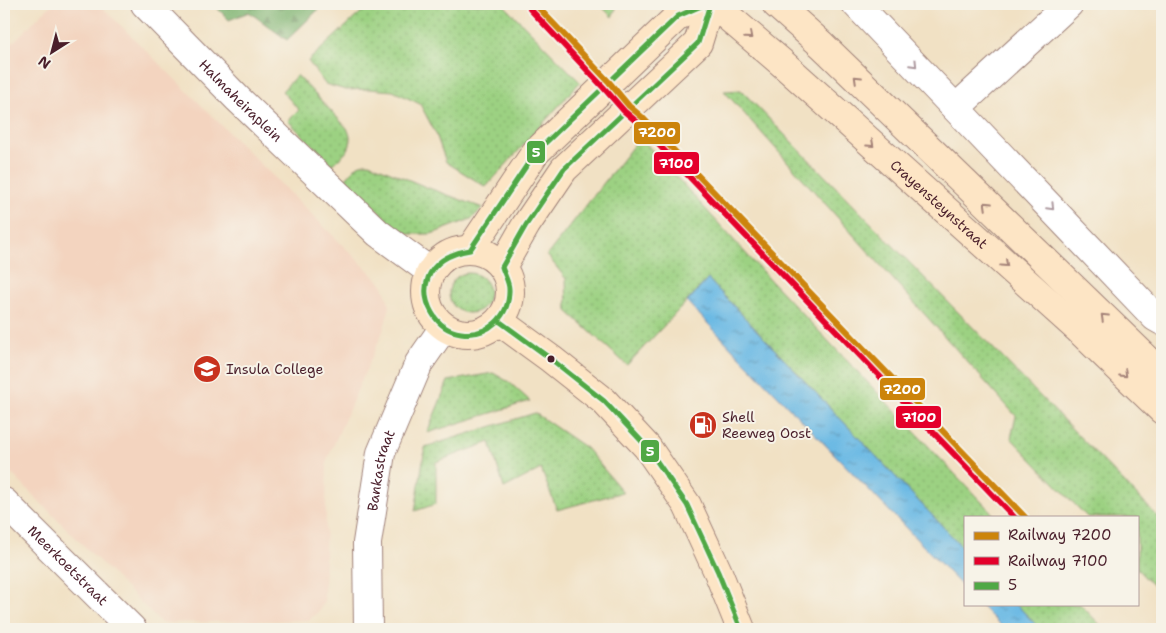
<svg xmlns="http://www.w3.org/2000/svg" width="1166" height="633" font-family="'Shantell Sans',sans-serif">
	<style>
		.built { fill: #f3d4bf }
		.green { fill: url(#green-dots); stroke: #737856 }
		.forest { fill: url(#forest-firs); stroke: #64694e }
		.water { fill: url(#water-ripples); stroke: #5a6c88 }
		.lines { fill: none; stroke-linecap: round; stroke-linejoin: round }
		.street-casing { stroke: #9e8078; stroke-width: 30 }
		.secondary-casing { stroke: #9e8078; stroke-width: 30 }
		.street { stroke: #fff; stroke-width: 28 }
		.secondary { stroke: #fde5c5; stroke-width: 28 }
		.bus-1-casing { stroke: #f7f3e8; stroke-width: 9 }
		.bus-1 { stroke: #50a845; stroke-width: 5 }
		.rail-1-casing { stroke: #f7f3e8; stroke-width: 10 }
		.rail-2-casing { stroke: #f7f3e8; stroke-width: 10 }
		.rail-1 { stroke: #cc840b; stroke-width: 6 }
		.rail-2 { stroke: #e4002b; stroke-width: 6 }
		.oneway { stroke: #a48278 }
		.oneway2 { stroke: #ae9aa0 }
		.bus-dot { fill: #4a1f2b; stroke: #f7f3e8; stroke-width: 2 }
		.labels { text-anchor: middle; stroke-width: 4; stroke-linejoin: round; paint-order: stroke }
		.street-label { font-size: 14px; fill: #4a1f2b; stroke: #f7f3e8 }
		.poi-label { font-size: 14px; fill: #4a1f2b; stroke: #f7f3e8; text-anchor: start }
		.line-badge { stroke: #f7f3e8; stroke-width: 2 }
		.badge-label { font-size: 14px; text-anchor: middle; font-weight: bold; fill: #fff }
	</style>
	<defs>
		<pattern id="green-dots" width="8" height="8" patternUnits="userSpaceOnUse" patternTransform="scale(1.25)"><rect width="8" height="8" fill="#9cd182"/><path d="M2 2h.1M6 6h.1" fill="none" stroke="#88b370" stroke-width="1.8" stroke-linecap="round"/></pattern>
		<pattern id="forest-firs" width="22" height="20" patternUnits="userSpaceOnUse" patternTransform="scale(1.25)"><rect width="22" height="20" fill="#7db370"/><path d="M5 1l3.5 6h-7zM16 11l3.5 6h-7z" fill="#68915c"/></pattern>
		<pattern id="water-ripples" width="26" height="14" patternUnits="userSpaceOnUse" patternTransform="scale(1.25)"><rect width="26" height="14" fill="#6ab9e4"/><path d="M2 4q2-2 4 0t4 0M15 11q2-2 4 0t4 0" fill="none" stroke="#5996b9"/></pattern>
	</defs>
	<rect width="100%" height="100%" fill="#f7f3e8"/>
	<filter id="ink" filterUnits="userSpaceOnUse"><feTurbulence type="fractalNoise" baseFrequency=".02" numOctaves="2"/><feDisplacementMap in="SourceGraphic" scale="10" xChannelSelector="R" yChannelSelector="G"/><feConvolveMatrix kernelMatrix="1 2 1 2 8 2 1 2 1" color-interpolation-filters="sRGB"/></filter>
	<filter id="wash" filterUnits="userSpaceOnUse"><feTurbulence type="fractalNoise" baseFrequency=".0096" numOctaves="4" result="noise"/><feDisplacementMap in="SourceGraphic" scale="20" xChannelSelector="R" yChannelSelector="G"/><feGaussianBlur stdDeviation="1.12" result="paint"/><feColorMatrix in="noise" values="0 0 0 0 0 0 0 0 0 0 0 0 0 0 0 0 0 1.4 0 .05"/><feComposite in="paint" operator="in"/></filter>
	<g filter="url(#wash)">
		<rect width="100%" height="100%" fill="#f1e1c4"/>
		<path class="built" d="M 52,4 L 99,4 L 382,284 L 390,306 L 383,331 L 327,460 L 324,601 L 319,611 L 309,620 L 161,623 L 4,466 L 4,51 Z"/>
		<path class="green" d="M 370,4 L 503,4 L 580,82 L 486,187 L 446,162 L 436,134 L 420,104 L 393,91 L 369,89 L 346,90 L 325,84 L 308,61 Z
			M 599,4 L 618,4 L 612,17 Z
			M 297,75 L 347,128 C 356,147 346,153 332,165 L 288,121 L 299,110 L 282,91 Z
			M 741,90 L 1162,521 L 1162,595 L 1137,569 L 1137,517 L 1087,517 L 1011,438 L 1016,416 L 724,91 Z
			M 640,137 L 771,281 L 996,517 L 965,517 L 965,550 L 708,279 L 627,365 L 567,311 L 566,279 L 547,255 Z
			M 364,163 L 369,163 L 426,187 L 483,208 L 471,219 L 437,232 L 431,234 L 409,234 L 393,226 L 345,179 L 358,165 Z
			M449 293a20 20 0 1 1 40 0a20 20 0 1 1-40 0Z
			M 493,373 L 509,382 L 530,401 L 427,433 L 448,381 Z
			M 535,413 L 586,448 L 623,492 L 557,510 L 541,469 L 504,488 L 490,442 L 436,462 L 436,504 L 415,511 L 425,447 Z
			M 1016,604 L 1080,604 L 1104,629 L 1040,629 Z"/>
		<path class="forest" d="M 213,4 L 324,4 L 287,40 L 249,12 L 229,20 Z"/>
		<path class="water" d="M 708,279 L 965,550 L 965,589 L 687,302 Z
			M 979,604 L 1016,604 L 1040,629 L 1004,629 Z"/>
	</g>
	<g filter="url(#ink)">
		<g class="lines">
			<defs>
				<g id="street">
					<path id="s1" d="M 145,4 L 238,99 L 378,233 L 431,272"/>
					<path d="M 856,4 L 1155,317 L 1162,321"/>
					<path d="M 956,108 L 1069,4"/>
					<path id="s2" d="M 4,502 L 132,629"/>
					<path id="s3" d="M 368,629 L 367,543 L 381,453 L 419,363 L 444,327"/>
				</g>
				<g id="secondary">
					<path id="s4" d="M 713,4 L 782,63 L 1077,328 L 1162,410"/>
					<path d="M 776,4 L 822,45 L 1150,362 L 1162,377"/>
					<path d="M 470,250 L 535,153 L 678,16 L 706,4"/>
					<circle cx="468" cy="292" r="42"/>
					<path d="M 502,267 L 526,225 L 564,169 L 698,43 L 710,4"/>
					<path d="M 499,321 L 551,359 L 604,401 L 647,447 L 687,505 L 718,572 L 741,629"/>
				</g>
			</defs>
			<use href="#street" class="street-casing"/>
			<use href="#secondary" class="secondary-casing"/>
			<use href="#street" class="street"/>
			<use href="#secondary" class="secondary"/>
			<defs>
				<path id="bus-1" d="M 706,4 L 678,16 L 535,153 L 470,250 C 452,253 435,260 428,278 C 420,301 436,330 461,333 C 488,337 510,316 509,289 C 509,282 504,274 502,267 L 526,225 L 564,169 L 698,43 L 710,4
					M 499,321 L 551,359 L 604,401 L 647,447 L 687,505 L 718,572 L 741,629"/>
			</defs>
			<use href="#bus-1" class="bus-1-casing"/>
			<use href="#bus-1" class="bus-1"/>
			<defs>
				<path id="rail-1" d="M 535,4 L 609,82 L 629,106 L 642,117 L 1025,517"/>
				<path id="rail-2" d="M 530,9 L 603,87 L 624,111 L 637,122 L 1014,517"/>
			</defs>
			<use href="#rail-1" class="rail-1-casing"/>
			<use href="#rail-2" class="rail-2-casing"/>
			<use href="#rail-1" class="rail-1"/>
			<use href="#rail-2" class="rail-2"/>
		</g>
		<defs><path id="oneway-chevron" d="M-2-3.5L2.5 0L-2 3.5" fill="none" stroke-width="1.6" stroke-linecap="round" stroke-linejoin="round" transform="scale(1.25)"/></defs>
		<g class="oneway">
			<use href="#oneway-chevron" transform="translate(749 36) rotate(41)"/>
			<use href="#oneway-chevron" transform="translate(857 79) rotate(-136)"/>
			<use href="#oneway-chevron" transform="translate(871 144) rotate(42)"/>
			<use href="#oneway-chevron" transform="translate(987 205) rotate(-136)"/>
			<use href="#oneway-chevron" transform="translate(1005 264) rotate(42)"/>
			<use href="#oneway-chevron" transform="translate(1104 317) rotate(-136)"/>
			<use href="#oneway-chevron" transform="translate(1124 374) rotate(44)"/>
		</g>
		<g class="oneway2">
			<use href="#oneway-chevron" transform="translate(914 64) rotate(46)"/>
			<use href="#oneway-chevron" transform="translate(1051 207) rotate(46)"/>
		</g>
	</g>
	<defs>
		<symbol id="school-disc" viewBox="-11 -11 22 22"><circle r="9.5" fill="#c8321e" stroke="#f7f3e8"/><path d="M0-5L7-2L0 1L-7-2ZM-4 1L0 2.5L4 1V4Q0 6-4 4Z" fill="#fff"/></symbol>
		<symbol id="fuel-disc" viewBox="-11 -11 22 22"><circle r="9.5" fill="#c8321e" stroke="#f7f3e8"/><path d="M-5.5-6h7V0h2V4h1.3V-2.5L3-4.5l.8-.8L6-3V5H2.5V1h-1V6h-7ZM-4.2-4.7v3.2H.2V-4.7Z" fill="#fff"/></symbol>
	</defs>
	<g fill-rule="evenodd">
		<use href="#school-disc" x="191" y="353" width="32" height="32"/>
		<use href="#fuel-disc" x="687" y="409" width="32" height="32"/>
	</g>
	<circle class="bus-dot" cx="551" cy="359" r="4.5"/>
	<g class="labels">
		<g class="street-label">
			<text dy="5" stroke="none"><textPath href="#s1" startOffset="136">Halmaheiraplein</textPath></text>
			<text dy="5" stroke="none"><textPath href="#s4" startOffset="302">Crayensteynstraat</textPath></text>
			<text dy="5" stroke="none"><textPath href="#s3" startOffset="160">Bankastraat</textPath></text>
			<text dy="5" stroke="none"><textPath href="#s2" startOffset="90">Meerkoetstraat</textPath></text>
		</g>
		<g class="poi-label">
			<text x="226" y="374">Insula College</text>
			<text x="722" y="422">Shell<tspan x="722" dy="16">Reeweg Oost</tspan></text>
		</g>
	</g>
	<g class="line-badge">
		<rect x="633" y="121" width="48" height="24" rx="5" fill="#cc840b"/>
		<rect x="526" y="140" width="20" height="24" rx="5" fill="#50a845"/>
		<rect x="653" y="151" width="47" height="24" rx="5" fill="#e4002b"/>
		<rect x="879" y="377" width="47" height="24" rx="5" fill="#cc840b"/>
		<rect x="895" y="405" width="47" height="24" rx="5" fill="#e4002b"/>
		<rect x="640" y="439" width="20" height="24" rx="5" fill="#50a845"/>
	</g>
	<g class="badge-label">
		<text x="657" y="137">7200</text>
		<text x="536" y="157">5</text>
		<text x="676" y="168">7100</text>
		<text x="902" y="394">7200</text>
		<text x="919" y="422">7100</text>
		<text x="650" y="456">5</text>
	</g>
	<rect width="1166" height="633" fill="none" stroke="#f7f3e8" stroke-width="20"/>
	<rect x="964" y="516" width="175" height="90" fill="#f7f3e8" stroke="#b29e9c"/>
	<rect x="974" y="532" width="25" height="8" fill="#cc840b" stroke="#b29e9c"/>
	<text x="1008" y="540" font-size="15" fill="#4a1f2b">Railway 7200</text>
	<rect x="974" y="557" width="25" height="8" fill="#e4002b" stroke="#b29e9c"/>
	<text x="1008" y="566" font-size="15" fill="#4a1f2b">Railway 7100</text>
	<rect x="974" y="582" width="25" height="8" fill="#50a845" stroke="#b29e9c"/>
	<text x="1008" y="590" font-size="15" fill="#4a1f2b">5</text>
	<g transform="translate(52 52) rotate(216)" stroke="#f7f3e8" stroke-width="4" paint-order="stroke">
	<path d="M0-4L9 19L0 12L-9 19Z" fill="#4a1f2b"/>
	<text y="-8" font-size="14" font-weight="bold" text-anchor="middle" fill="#4a1f2b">N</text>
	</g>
</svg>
